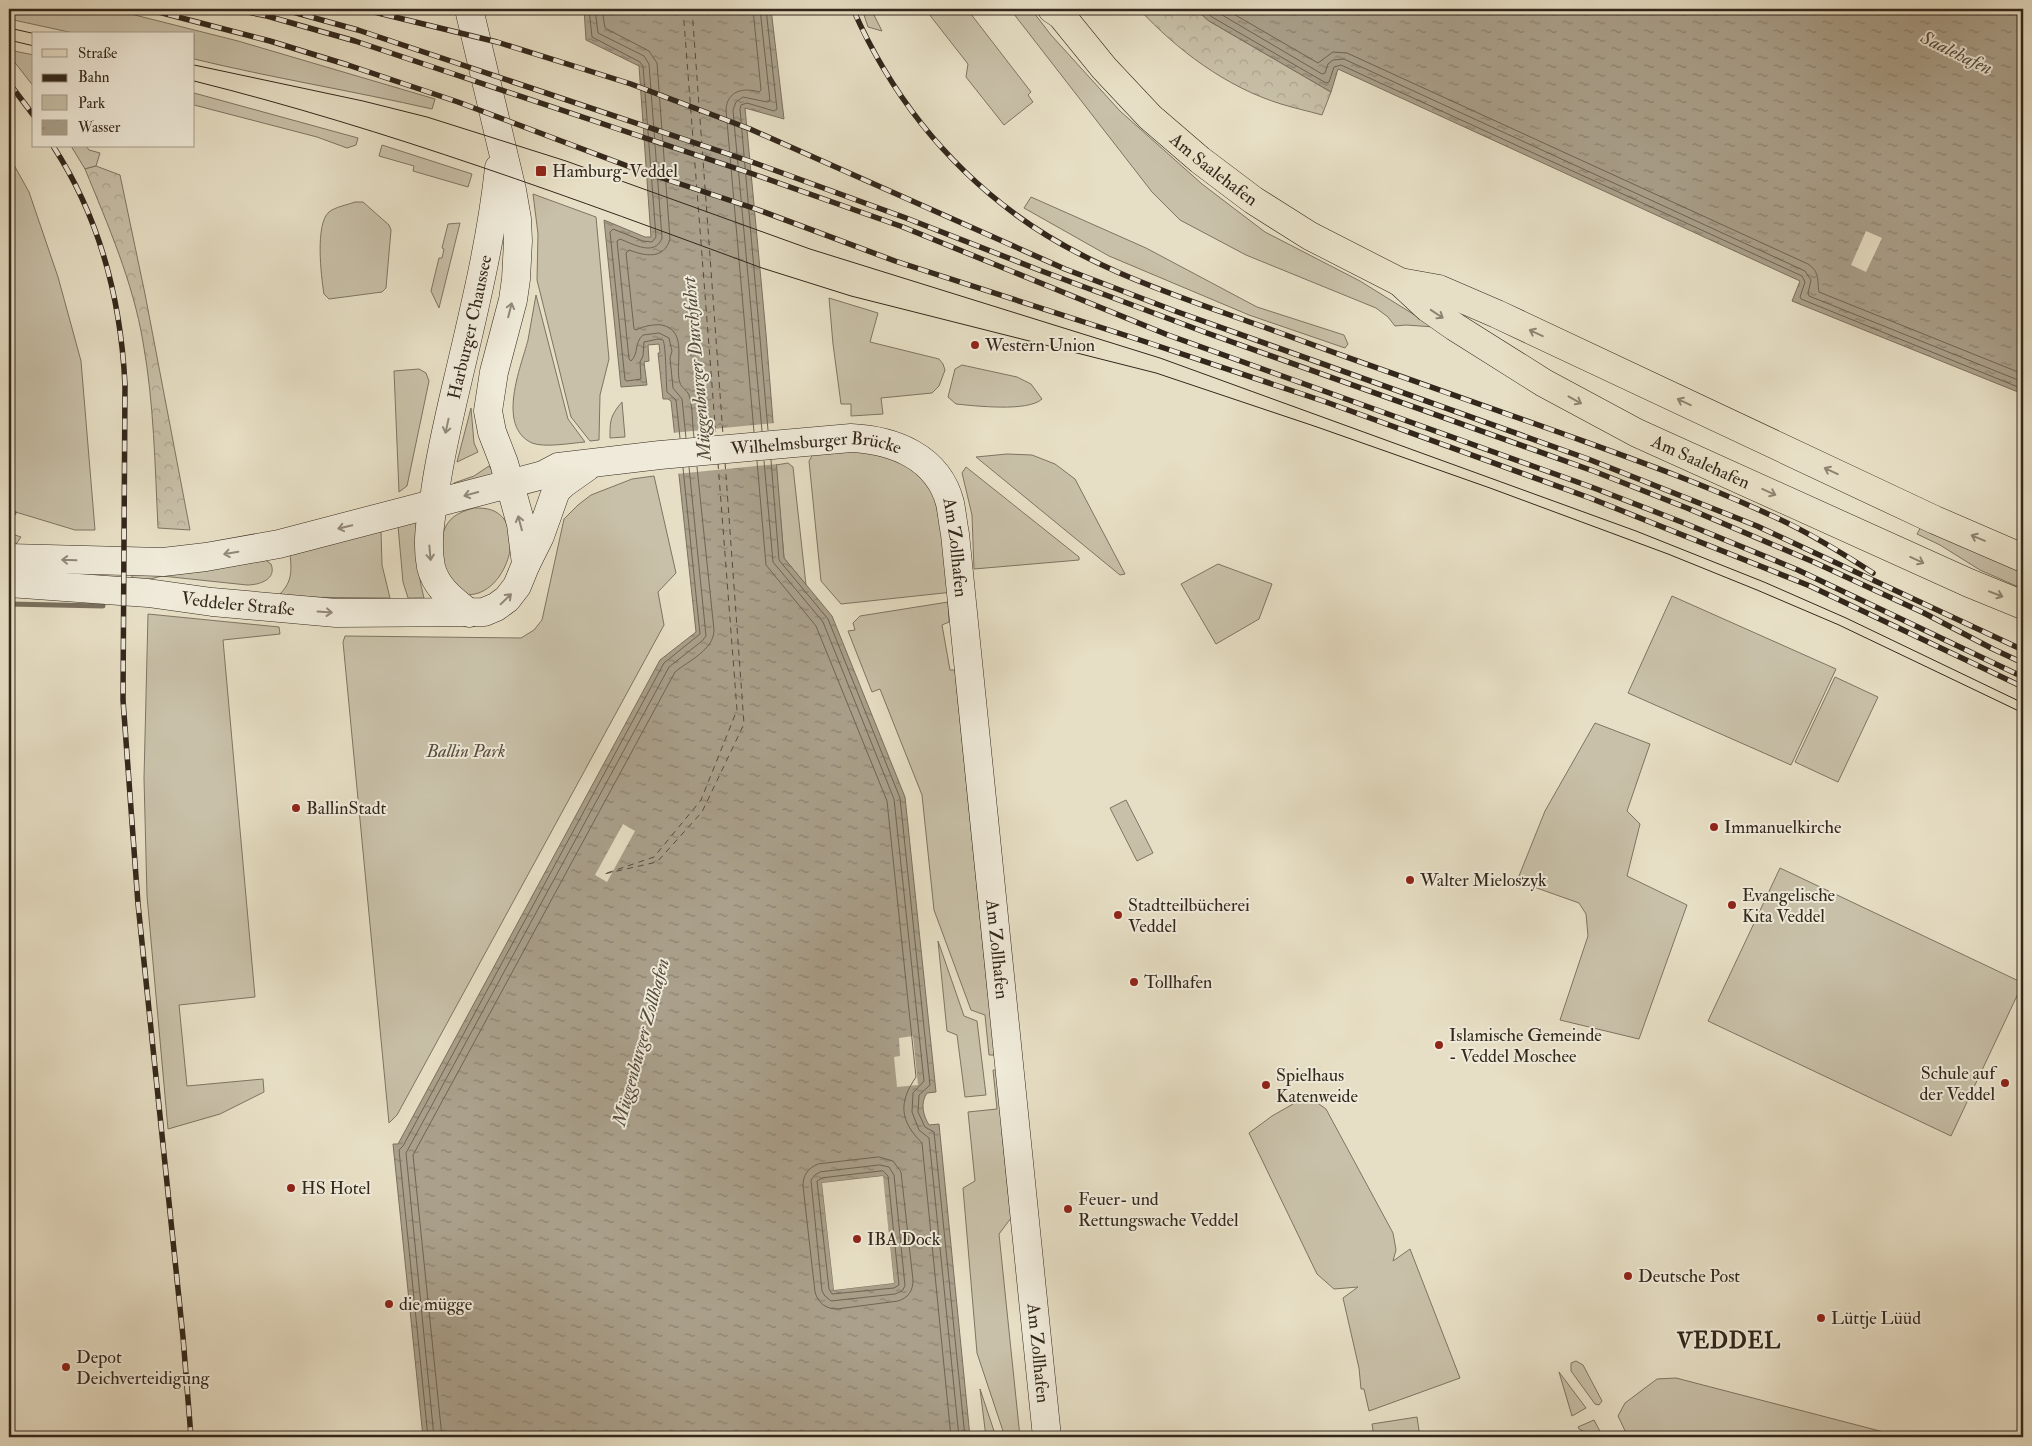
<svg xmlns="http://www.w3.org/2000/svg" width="2032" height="1446" font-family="'IM FELL Double Pica',serif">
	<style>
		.green { fill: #c8c0a8; stroke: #7e7462 }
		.forest { fill: url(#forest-crowns); stroke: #7e7462 }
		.water { fill: url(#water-ripples); stroke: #7a705e; fill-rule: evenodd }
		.pier { fill: #e7dfc5; fill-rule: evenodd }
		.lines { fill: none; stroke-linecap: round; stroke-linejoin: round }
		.shore { stroke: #6e6453; stroke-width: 1 }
		.stream { stroke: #7a705e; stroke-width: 5 }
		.ferry { stroke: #574b3d; stroke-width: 1; stroke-dasharray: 6 5; stroke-linecap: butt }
		.secondary-casing { stroke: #33271b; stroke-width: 29 }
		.primary-casing { stroke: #33271b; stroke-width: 29 }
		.secondary { stroke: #efead9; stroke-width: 28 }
		.primary { stroke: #e7dfc5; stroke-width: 28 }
		.tram { stroke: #33271b; stroke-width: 1 }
		.rail-casing { stroke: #33271b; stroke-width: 5.5 }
		.rail { stroke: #efead9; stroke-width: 4; stroke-dasharray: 11; stroke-linecap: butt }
		.oneway { stroke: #91887a }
		.oneway2 { stroke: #8d8370 }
		.poi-dot { fill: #8f2418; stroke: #efead9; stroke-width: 2 }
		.labels { text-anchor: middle; stroke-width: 4; stroke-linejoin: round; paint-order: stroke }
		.street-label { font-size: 18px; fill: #33271b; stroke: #efead9 }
		.poi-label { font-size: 18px; fill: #33271b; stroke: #efead9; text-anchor: start }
		.park-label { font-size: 18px; font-style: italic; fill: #584d3e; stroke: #efead9 }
		.water-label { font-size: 19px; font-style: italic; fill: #574b3d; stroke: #efead9 }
		.district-label { font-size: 22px; font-weight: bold; letter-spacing: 1px; fill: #33271b; stroke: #efead9 }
	</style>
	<defs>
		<pattern id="forest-crowns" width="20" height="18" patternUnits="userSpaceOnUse" patternTransform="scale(1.25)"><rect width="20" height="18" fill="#c8c0a8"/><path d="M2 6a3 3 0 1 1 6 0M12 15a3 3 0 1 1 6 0" fill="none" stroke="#aca590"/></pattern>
		<pattern id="water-ripples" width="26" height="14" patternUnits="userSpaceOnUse" patternTransform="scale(1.25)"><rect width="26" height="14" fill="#aaa08b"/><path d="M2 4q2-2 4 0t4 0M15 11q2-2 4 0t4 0" fill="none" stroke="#8b8271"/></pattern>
	</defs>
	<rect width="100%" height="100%" fill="#e7dfc5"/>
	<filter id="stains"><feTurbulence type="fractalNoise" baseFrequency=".004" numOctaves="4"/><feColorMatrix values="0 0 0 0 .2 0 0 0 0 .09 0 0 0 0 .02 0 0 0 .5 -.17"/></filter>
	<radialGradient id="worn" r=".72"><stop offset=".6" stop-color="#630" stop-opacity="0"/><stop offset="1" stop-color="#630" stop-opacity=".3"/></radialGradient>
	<path class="green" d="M 9,9 L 111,9 L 238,41 L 435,99 L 432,109 C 353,91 273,78 194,59 L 194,34 L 78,34 L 9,19 Z
		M 862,9 L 871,9 L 882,31 L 868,27 Z
		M 925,9 L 967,9 L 1031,92 L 1028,95 L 1033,102 L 1004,125 L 966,77 L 968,64 Z
		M 1010,9 L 1031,9 L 1051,35 L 1120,111 L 1202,184 L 1265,232 L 1360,281 L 1434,327 L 1406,325 L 1395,326 L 1388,317 L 1376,308 L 1246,255 L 1180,220 L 1152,192 Z
		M 9,50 L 34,55 L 34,87 L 9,55 Z
		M 194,93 L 358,138 L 356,145 L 347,148 L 317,137 L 194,105 Z
		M 382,145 L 472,174 L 468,187 L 413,171 L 414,166 L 379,156 Z
		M 71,146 L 86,146 L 89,150 L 100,153 L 96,166 L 85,169 Z
		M 9,156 L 29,192 L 58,277 L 81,361 L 95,530 L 75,530 L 9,510 Z
		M 533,194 L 596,217 L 609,359 L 600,395 L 599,440 L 590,441 L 571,417 L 537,280 L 538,234 Z
		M 1031,197 L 1146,248 L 1257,307 L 1344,335 L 1348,344 L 1345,348 L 1249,315 L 1109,256 L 1024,208 Z
		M 355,202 L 363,202 L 389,225 L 391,230 L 386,288 L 382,292 L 329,299 L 324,294 C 321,276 315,224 329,212 C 335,207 347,205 355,202 Z
		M 460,223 L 439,308 L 431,291 L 439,258 L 442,258 L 444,249 L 442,248 L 448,224 Z
		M 536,295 L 568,419 L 585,442 C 572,443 544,448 532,443 C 496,426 521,367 528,340 C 531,325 533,310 536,295 Z
		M 829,298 L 878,313 L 870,342 L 939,359 L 943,364 L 945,370 L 939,386 L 932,393 L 881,398 L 883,414 L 851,416 L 851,404 L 841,404 L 833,344 Z
		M 962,365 L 1017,377 L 1031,384 L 1042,399 C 1028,412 976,406 956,404 L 948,397 L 955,369 Z
		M 419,369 L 426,373 L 429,381 L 407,486 L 399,492 L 394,371 Z
		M 622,402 L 625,437 L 610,438 C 610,421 610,416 622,402 Z
		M 471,408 L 474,443 L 478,452 L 457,462 Z
		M 839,448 C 883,455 910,456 935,498 L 953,592 L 841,604 L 821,581 L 809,461 L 815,451 Z
		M 1007,454 L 1032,455 L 1055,464 L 1075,479 L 1125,574 L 1120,575 L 976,457 Z
		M 788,463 L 793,467 L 806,585 L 784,558 L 776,465 Z
		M 489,466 L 496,476 L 453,487 L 454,483 L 474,476 Z
		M 966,467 L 1079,557 L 1079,560 L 974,569 L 972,515 L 962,473 Z
		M 654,476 L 676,573 L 658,592 L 664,625 L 397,1115 L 389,1123 L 343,642 L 345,636 L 521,638 L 534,630 L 542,620 L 564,519 L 578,505 L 591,495 L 632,479 Z
		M 474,508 C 481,508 489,508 496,512 C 524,529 508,579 483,591 C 478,594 471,595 464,595 L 441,570 C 442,539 437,517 474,508 Z
		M 422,521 C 418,551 416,569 424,598 L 408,598 L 403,582 L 398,526 Z
		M 1923,523 L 2023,568 L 2023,589 L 1980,570 L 1940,545 L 1917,534 Z
		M 381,530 L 382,565 L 390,598 L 277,597 C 292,583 292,573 290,554 Z
		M 9,533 L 21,537 L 14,547 L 9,546 Z
		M 264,559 L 271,564 C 277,579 260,585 247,585 L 162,576 L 146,580 L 132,579 L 132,573 Z
		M 1218,564 L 1272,584 L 1259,619 L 1216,644 L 1181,584 Z
		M 1672,596 L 1836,669 L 1791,765 L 1628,693 Z
		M 948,602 L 949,622 L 942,625 L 950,670 L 955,670 L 988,995 L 993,999 L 1000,1055 L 989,1055 L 985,1015 L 971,1010 L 934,910 L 922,795 L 880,689 L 872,692 L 848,631 L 855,630 L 853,623 L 860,616 Z
		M 148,614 L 279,627 L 280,634 L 223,640 L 255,997 L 179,1005 L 187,1086 L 263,1079 L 264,1092 L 220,1114 L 168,1129 L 147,896 L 144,778 Z
		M 1835,677 L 1878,697 L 1838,782 L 1795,762 Z
		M 1595,723 L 1650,744 L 1627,811 L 1640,824 L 1627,876 L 1687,905 L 1639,1039 L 1560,1020 L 1588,936 L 1586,914 L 1579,903 L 1517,881 L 1545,811 Z
		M 1126,800 L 1153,853 L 1137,861 L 1110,808 Z
		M 1780,868 L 2023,983 L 1951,1136 L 1708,1021 Z
		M 938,941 L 964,1016 L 977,1021 L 986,1095 L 965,1097 L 957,1035 L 947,1031 Z
		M 993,1070 L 1002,1070 L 1007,1128 L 1002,1133 L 1011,1218 L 999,1234 L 1020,1437 L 1005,1437 L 977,1353 L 963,1188 L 975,1181 L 968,1112 L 997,1109 Z
		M 1312,1099 L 1326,1109 L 1393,1233 L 1396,1250 L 1393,1261 L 1410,1249 L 1460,1378 L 1369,1411 L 1364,1389 L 1361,1389 L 1359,1368 L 1343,1298 L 1358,1287 L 1334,1289 L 1317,1274 L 1249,1133 L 1272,1116 L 1293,1104 L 1294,1101 Z
		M 1576,1361 L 1583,1365 L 1602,1401 L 1599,1405 L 1595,1404 L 1571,1371 L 1571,1363 Z
		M 1559,1372 L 1586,1408 L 1572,1416 Z
		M 1676,1378 L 1903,1437 L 1628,1437 L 1618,1416 L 1625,1403 L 1657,1379 Z
		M 980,1389 L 996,1437 L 986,1437 Z
		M 1417,1417 L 1420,1437 L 1374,1437 L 1372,1424 Z
		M 1594,1420 L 1603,1437 L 1595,1437 L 1579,1429 L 1578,1427 Z"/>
	<path class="forest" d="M 1139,9 L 1195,9 L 1209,21 L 1331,92 L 1322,115 C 1308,111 1294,108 1281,104 C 1226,87 1177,50 1139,9 Z
		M 96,166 L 120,175 L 145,294 L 190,530 L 158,528 C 155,466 154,403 143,342 C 133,282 108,225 85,169 Z"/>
	<path class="water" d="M 584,9 L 771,9 L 784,119 L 745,108 L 766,334 L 784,558 L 832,616 L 905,797 L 936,1092 L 927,1093 C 920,1103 923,1115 929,1125 L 939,1124 L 970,1437 L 423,1437 L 393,1144 L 398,1144 L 660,660 L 696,632 L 671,401 L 668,399 L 663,399 L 658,353 L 660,353 L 659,344 L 648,345 L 649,361 L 644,362 L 647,385 L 621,387 L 604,220 L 645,237 L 651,237 L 639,66 L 586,40 ZM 882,1176 L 894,1283 L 834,1290 L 822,1183 Z
		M 1195,9 L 2023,9 L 2023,394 L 1792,301 L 1800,281 L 1338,69 L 1331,92 L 1209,21 Z"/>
	<path class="pier" d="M 1866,231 L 1882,238 L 1866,272 L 1851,265 Z
		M 775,423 L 778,464 L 676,474 L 672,433 Z
		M 623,824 L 635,831 L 607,882 L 595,875 Z
		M 913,1036 L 918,1085 L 897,1087 L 894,1057 L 900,1056 L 899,1038 Z
		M 883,1176 L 894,1283 L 834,1290 L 822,1183 ZM 880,1179 L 892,1281 L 836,1287 L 824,1185 Z"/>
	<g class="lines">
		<path class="shore" d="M 589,9 L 592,37 L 640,62 L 643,66 L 656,237 L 652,242 L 643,241 L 613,229 L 610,232 L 625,380 L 627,381 L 641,379 L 640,362 L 643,356 L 644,342 L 658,339 L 663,340 C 666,346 666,382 667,392 L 676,400 L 680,438
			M 595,9 L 598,33 L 644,56 L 649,64 L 662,238 C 655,257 633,244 620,239 L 617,241 L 629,359 L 631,361 C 639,353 634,343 643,335 L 659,333 L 669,338 L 672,351 L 670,358 L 673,388 L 682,399 L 686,438
			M 602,9 L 605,28 L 649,51 L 657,63 L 670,239 C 664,260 645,256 629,250 L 626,253 L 634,329 L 636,330 C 644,326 654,324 662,325 C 689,331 674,365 680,383 C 681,387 687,390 689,395 C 693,407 692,424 694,437
			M 753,9 L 761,90 L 759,92 C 743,87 727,91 726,110 L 754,432
			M 760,9 L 770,101 L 767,102 L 743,97 L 736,102 L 733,110 L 762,431
			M 766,9 L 777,109 L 774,111 L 747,103 L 741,105 L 740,109 L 768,430
			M 1203,9 L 1212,17 L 1326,83 L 1329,82 L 1334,67 L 1341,65 L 1802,276 L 1805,282 L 1800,297 L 1801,299 L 2023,389
			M 1212,9 L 1322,74 L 1325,73 L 1328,64 L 1333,60 L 1344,59 L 1805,271 L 1811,280 L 1808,293 L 1809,296 L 2023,382
			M 1225,9 L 1318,63 L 1333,52 L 1347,53 L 1808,264 C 1820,272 1817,280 1819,292 L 2023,374
			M 771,460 L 779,560 L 828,619 L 900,798 L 930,1085 L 919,1095 L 918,1112 L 925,1127 L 934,1132 L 965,1437
			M 757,461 L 766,565 L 816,626 L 887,801 L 916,1077 C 898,1103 900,1121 922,1143 L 951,1437
			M 764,461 L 773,562 L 823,622 L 894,799 L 924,1081 L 913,1093 L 912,1112 L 919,1130 L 929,1138 L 959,1437
			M 879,1157 L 893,1161 L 901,1172 L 913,1280 C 913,1291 908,1298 898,1301 L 837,1309 C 826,1309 818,1303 815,1292 L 803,1186 C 803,1175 808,1168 818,1164 Z
			M 880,1165 L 889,1167 L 894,1175 L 905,1286 L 902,1291 L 895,1294 L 831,1301 L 825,1296 L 822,1291 L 811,1180 L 815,1175 L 820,1172 Z
			M 883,1171 L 888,1176 L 899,1285 L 894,1288 L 832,1294 L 829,1289 L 817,1181 L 822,1178 Z
			M 428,1437 L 399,1150 L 403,1146 L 664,663 L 700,634 L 683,468
			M 434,1437 L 406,1153 L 669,667 L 702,641 L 706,636 L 689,467
			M 442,1437 L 413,1155 L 675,672 C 688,661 714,650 714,630 L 697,467"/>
		<path class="stream" d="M 9,512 L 14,513
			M 9,604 L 103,606"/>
		<path class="ferry" d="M 683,9 L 716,437
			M 692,9 L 723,435
			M 718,463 L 737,710 L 701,800 L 654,857 L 604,874 L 657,862 L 702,812 L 744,724 L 725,462"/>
		<defs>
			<g id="secondary">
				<path id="s1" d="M 9,558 L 163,562 L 206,557 L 279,544 L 543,475 L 558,467 L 660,455 L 851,438 C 894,440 938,457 950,503 C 952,513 953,524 955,534 L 1047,1437"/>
				<path d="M 526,564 L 540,536 L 556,491 L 563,484 L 587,467"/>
				<path id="s2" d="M 9,583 L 148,593 L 212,602 L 336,613 L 484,612 L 496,607 L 507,599 L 517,586 L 526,564 L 521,524 L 504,463 L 492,432 L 488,411 L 494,372 L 513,300 L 516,279 L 518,241 L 517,219 L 512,190 L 469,9"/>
				<path id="s3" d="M 469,613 C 453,600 436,588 431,567 C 426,542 431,517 435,492 C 441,448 452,405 462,362 C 477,298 492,234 499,168"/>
			</g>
			<g id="primary">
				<path id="s4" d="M 1052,9 L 1061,15 L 1104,68 L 1150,117 L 1200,160 L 1253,200 L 1310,236 L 1400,282 L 1439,289 L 1497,314 L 1935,520 L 2023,558"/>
				<path id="s5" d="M 1400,282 L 1428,308 L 1455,327 L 1544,383 L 1637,433 L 1969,583 L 2023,605"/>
			</g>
		</defs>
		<use href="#secondary" class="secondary-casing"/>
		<use href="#primary" class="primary-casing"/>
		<use href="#secondary" class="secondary"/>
		<use href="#primary" class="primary"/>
		<path class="tram" d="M 9,28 L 36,34
			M 9,40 L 34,46
			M 194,65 L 363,101 L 427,117 L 566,161 L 810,249 L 1160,358 L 1636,531 L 1764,582 L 1846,618 L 2023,703
			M 194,81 C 387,129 575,199 762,268 L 851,296 L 1156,373 L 1317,427 L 1490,488 L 1668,554 L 1757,590 L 1839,625 L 2023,713"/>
		<defs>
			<path id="rail" d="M 147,9 L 270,41 L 348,65 L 458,102 L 638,170 L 756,209 L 895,261 L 1140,340 L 1326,402 L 1590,498 L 1810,586 L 2023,687
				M 233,9 L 267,16 L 355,41 L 753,174 L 903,227 L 1168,335 L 1594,488 L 1684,523 L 1798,570 L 2023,677
				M 282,9 L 358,30 L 752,162 L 906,218 L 1039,270 L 1207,333 L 1596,472 L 1687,508 L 1816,563 L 1924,613 L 1993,649 L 2023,663
				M 362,9 L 497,42 L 631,84 L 750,129 L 1065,269 L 1175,311 L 1588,459 L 1757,526 L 2023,650
				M 853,9 C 889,91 942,160 1015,214 C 1090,270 1184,298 1272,330 C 1368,365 1464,399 1561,433 C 1630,458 1701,483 1768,514 C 1805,530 1839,551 1873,573
				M 9,83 L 34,116
				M 53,146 C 100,218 121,301 125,385 L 123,700 L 138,904 L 183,1337 L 191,1437"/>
		</defs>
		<use href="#rail" class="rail-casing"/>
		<use href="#rail" class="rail"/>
	</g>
	<defs><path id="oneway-shaft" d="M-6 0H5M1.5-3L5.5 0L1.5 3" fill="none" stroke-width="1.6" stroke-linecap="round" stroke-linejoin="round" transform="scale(1.25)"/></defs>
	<g class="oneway">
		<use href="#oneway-shaft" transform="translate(510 310) rotate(-76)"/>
		<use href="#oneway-shaft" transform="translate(447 426) rotate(102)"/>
		<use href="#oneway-shaft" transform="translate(471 494) rotate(165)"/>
		<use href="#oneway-shaft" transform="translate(520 523) rotate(-105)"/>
		<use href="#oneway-shaft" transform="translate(345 527) rotate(166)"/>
		<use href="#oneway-shaft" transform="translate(231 553) rotate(170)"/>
		<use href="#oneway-shaft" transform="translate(430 553) rotate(85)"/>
		<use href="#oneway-shaft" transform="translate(69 560) rotate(-178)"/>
		<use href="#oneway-shaft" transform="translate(506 599) rotate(-44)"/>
		<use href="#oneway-shaft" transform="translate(325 612) rotate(4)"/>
	</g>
	<g class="oneway2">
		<use href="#oneway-shaft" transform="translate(1437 314) rotate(34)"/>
		<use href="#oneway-shaft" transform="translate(1536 333) rotate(-155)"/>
		<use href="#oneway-shaft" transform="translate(1575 400) rotate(29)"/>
		<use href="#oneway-shaft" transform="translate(1684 402) rotate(-155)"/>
		<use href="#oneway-shaft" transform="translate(1831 471) rotate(-155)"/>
		<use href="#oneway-shaft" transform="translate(1769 492) rotate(24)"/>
		<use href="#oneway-shaft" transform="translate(1978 538) rotate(-157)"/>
		<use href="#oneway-shaft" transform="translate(1917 560) rotate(25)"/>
		<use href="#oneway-shaft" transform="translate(1996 594) rotate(21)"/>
	</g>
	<g class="poi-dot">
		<rect x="535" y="165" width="12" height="12" rx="2.5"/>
		<circle cx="975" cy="345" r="5"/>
		<circle cx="296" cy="808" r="5"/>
		<circle cx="1714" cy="827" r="5"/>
		<circle cx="1410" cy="880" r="5"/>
		<circle cx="1732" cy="905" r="5"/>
		<circle cx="1118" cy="915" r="5"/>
		<circle cx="1134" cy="982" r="5"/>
		<circle cx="1439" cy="1045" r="5"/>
		<circle cx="2005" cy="1083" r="5"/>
		<circle cx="1266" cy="1085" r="5"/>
		<circle cx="291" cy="1188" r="5"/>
		<circle cx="1068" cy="1209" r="5"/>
		<circle cx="857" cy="1239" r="5"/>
		<circle cx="1628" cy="1276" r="5"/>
		<circle cx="389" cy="1304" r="5"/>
		<circle cx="1821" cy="1318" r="5"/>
		<circle cx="66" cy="1367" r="5"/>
	</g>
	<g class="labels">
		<g class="street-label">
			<text dy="6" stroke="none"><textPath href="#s4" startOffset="229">Am Saalehafen</textPath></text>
			<text dy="6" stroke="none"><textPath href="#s3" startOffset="305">Harburger Chaussee</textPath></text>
			<text dy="6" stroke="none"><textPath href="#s1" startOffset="821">Wilhelmsburger Brücke</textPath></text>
			<text dy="6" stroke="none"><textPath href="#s5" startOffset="352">Am Saalehafen</textPath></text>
			<text dy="6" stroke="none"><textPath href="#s1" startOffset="1028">Am Zollhafen</textPath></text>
			<text dy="6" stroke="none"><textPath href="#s2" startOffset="230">Veddeler Straße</textPath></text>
			<text dy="6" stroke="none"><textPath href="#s1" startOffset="1432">Am Zollhafen</textPath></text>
			<text dy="6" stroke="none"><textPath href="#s1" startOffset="1838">Am Zollhafen</textPath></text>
		</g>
		<g class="poi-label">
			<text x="552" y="177">Hamburg-Veddel</text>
			<text x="985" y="351">Western Union</text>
			<text x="306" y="814">BallinStadt</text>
			<text x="1724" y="833">Immanuelkirche</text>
			<text x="1420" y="886">Walter Mieloszyk</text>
			<text x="1742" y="901">Evangelische<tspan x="1742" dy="21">Kita Veddel</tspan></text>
			<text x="1128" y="911">Stadtteilbücherei<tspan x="1128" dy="21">Veddel</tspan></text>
			<text x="1144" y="988">Tollhafen</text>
			<text x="1449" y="1041">Islamische Gemeinde<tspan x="1449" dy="21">- Veddel Moschee</tspan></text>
			<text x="1995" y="1079" text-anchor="end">Schule auf<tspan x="1995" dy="21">der Veddel</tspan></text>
			<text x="1276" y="1081">Spielhaus<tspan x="1276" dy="21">Katenweide</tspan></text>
			<text x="301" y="1194">HS Hotel</text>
			<text x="1078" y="1205">Feuer- und<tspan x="1078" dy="21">Rettungswache Veddel</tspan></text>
			<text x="867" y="1245">IBA Dock</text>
			<text x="1638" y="1282">Deutsche Post</text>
			<text x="399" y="1310">die mügge</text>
			<text x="1831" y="1324">Lüttje Lüüd</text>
			<text x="76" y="1363">Depot<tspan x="76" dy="21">Deichverteidigung</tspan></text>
		</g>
		<g class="park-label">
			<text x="466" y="757">Ballin Park</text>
		</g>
		<g class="water-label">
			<text transform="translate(1957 52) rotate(26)" y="7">Saalehafen</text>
			<text transform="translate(696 369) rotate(-95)" y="7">Müggenburger Durchfahrt</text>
			<text transform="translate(640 1042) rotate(-75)" y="7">Müggenburger Zollhafen</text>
		</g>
		<g class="district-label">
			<text x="1729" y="1348">VEDDEL</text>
		</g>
	</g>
	<rect width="2032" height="1446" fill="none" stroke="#e7dfc5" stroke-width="30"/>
	<rect x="10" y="10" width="2012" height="1426" fill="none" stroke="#33271b" stroke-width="2.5"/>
	<rect x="15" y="15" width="2002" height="1416" fill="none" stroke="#33271b"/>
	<rect x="32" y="32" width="162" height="115" fill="#efead9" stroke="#a49c8d"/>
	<rect x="42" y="49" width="25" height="8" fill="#e7dfc5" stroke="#a49c8d"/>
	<text x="78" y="58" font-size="15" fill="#33271b">Straße</text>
	<rect x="42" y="74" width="25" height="8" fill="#33271b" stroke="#a49c8d"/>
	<text x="78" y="82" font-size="15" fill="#33271b">Bahn</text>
	<rect x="42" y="95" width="25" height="15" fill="#c8c0a8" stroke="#a49c8d"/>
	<text x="78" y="108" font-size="15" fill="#33271b">Park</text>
	<rect x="42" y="120" width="25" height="15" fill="url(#water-ripples)" stroke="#a49c8d"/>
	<text x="78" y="132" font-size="15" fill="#33271b">Wasser</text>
	<rect width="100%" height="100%" filter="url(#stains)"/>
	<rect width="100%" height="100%" fill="url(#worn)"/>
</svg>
